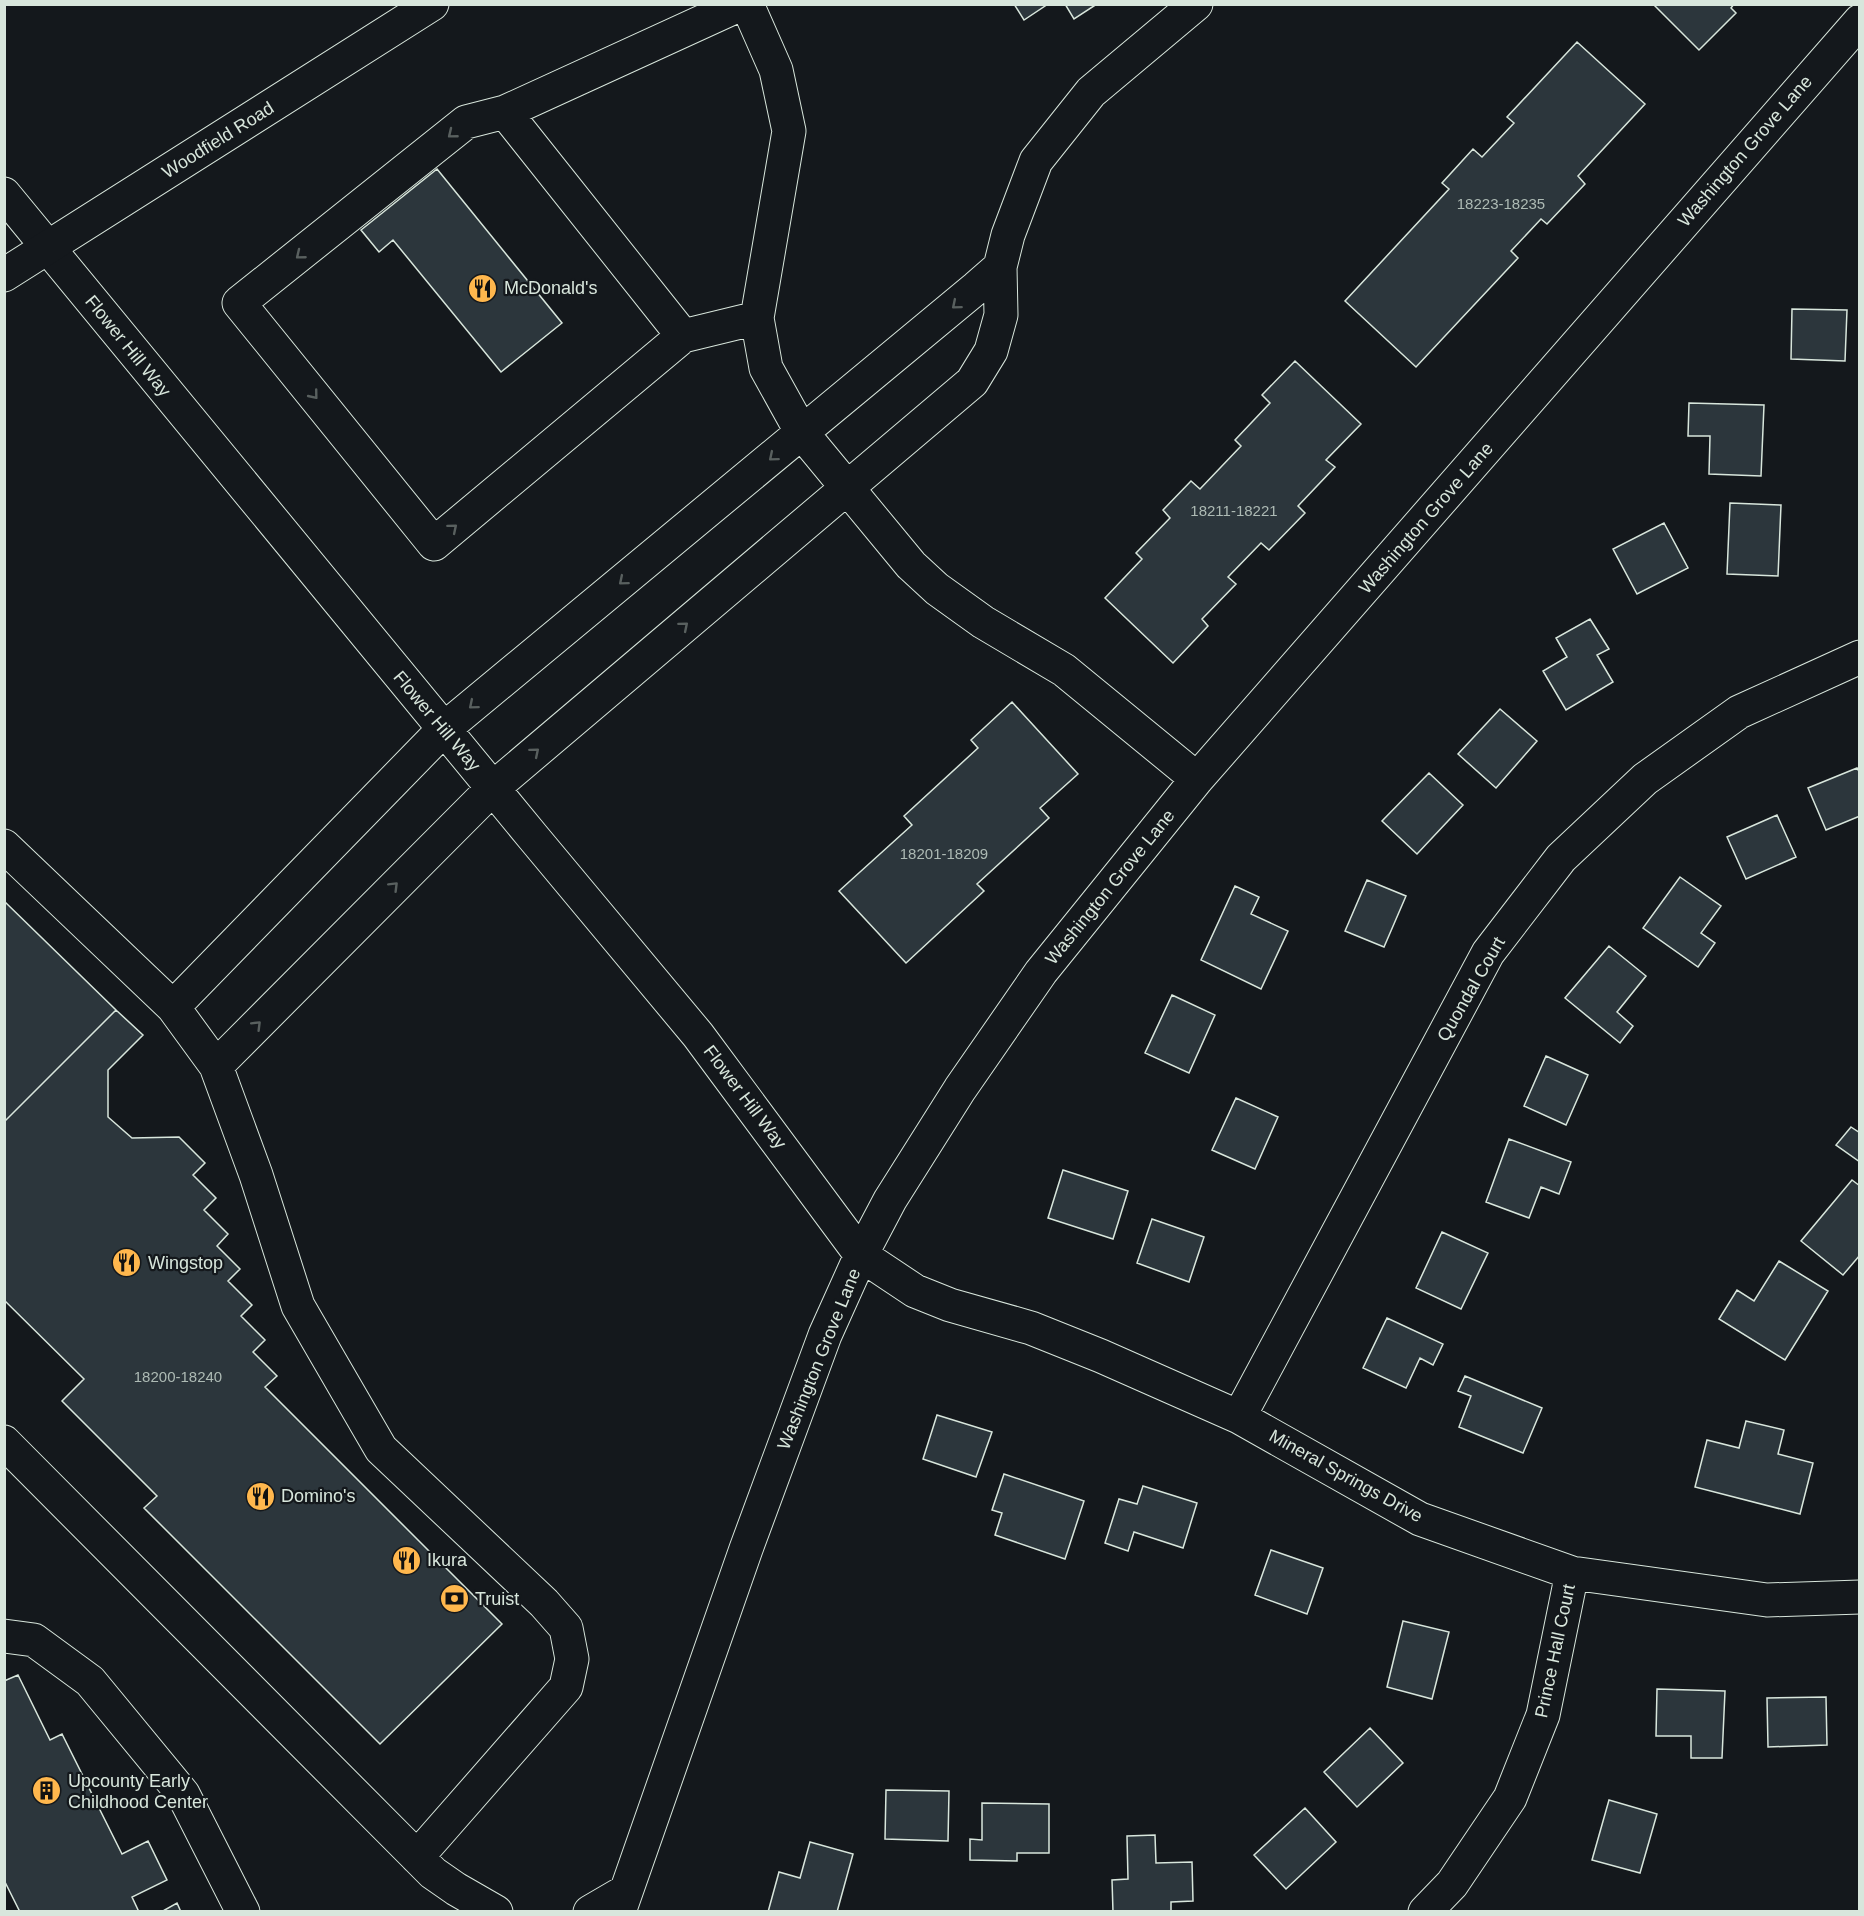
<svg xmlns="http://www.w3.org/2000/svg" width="1864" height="1916" font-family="Arial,sans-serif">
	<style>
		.building { fill: #2c363c; stroke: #d8e6dc; stroke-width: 1.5 }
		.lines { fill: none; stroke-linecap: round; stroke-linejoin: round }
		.minor-casing { stroke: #d8e6dc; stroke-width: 35 }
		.major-casing { stroke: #d8e6dc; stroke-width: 35 }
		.minor { stroke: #14181c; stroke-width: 33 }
		.major { stroke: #14181c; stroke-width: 33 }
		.oneway { stroke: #59605f }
		.labels { text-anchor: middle; stroke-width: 4.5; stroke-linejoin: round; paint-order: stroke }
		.number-label { font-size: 15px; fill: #adbab4 }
		.street-label { font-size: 18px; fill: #d8e6dc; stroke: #14181c }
		.poi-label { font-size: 18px; fill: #d8e6dc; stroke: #14181c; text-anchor: start }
	</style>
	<rect width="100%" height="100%" fill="#14181c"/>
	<path class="building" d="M 1014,4 L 1048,4 L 1024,20 Z
		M 1065,4 L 1097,4 L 1074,19 Z
		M 1653,4 L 1734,4 L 1731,8 L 1736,13 L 1699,50 Z
		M 1577,42 L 1645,104 L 1578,176 L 1585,184 L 1547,224 L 1541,219 L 1511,251 L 1518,258 L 1416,367 L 1345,301 L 1449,189 L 1442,183 L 1473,149 L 1482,157 L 1514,123 L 1507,117 Z
		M 437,169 L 562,323 L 501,372 L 393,240 L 379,252 L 361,230 Z
		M 1792,309 L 1847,310 L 1845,361 L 1791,359 Z
		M 1295,361 L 1361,424 L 1326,460 L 1335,467 L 1298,506 L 1305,513 L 1269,550 L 1261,543 L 1228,577 L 1236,584 L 1202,619 L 1208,626 L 1173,663 L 1105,598 L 1142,559 L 1136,553 L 1170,518 L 1163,510 L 1191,481 L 1200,489 L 1241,446 L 1235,440 L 1270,403 L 1262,395 Z
		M 1689,403 L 1764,405 L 1761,476 L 1709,474 L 1710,436 L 1688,436 Z
		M 1730,503 L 1781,505 L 1778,576 L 1727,574 Z
		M 1664,523 L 1688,568 L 1637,594 L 1613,549 Z
		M 1590,619 L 1609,649 L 1597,655 L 1613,682 L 1566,710 L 1543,671 L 1567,657 L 1556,638 Z
		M 1012,702 L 1078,774 L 1040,808 L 1049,818 L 977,884 L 984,891 L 906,963 L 839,891 L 912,825 L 904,816 L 978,748 L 971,740 Z
		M 1500,709 L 1537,741 L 1496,788 L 1458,754 Z
		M 1857,768 L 1860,773 L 1860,816 L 1826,830 L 1808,788 Z
		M 1429,773 L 1463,805 L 1417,854 L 1382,821 Z
		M 1777,815 L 1796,857 L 1746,879 L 1727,837 Z
		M 1680,877 L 1721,906 L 1701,933 L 1715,943 L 1698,967 L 1643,928 Z
		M 1367,880 L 1406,896 L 1384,947 L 1345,931 Z
		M 1235,886 L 1259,897 L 1251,914 L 1288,931 L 1261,989 L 1201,960 Z
		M 4,901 L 116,1010 L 4,1122 Z
		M 1609,946 L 1646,976 L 1617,1012 L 1633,1026 L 1620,1043 L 1565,998 Z
		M 1172,995 L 1215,1015 L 1189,1073 L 1145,1053 Z
		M 116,1010 L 143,1035 L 108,1070 L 108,1117 L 132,1138 L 179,1137 L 205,1163 L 193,1175 L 216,1198 L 204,1210 L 228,1234 L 217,1246 L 240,1269 L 228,1281 L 252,1305 L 241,1316 L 265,1340 L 253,1352 L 277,1376 L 265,1387 L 502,1624 L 380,1744 L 144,1508 L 157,1496 L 62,1401 L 84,1379 L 4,1300 L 4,1122 Z
		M 1546,1056 L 1588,1075 L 1566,1125 L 1524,1106 Z
		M 1236,1098 L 1278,1117 L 1255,1169 L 1212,1150 Z
		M 1851,1127 L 1860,1133 L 1860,1162 L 1836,1145 Z
		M 1509,1139 L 1571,1162 L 1559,1194 L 1541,1187 L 1529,1218 L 1486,1202 Z
		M 1063,1170 L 1128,1191 L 1113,1239 L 1048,1218 Z
		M 1852,1180 L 1860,1186 L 1860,1255 L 1843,1275 L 1801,1241 Z
		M 1152,1219 L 1204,1237 L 1189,1282 L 1137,1263 Z
		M 1442,1232 L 1488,1253 L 1461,1309 L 1416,1288 Z
		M 1779,1261 L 1828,1291 L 1785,1360 L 1719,1319 L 1737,1290 L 1754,1301 Z
		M 1387,1318 L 1443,1344 L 1433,1365 L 1420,1358 L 1406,1388 L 1363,1368 Z
		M 1465,1376 L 1542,1408 L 1523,1453 L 1459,1427 L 1471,1396 L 1458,1391 Z
		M 937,1415 L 992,1432 L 976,1477 L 923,1459 Z
		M 1746,1421 L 1784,1430 L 1778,1454 L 1813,1463 L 1800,1514 L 1695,1487 L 1707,1440 L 1739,1448 Z
		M 1004,1474 L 1084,1501 L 1065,1559 L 995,1535 L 1002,1513 L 992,1510 Z
		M 1143,1486 L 1197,1503 L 1183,1548 L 1134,1532 L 1128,1551 L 1105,1543 L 1119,1499 L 1137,1504 Z
		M 1271,1550 L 1323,1568 L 1307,1614 L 1255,1595 Z
		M 1403,1621 L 1449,1632 L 1432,1699 L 1387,1687 Z
		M 18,1675 L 50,1740 L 62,1734 L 122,1854 L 148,1841 L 167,1880 L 132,1897 L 139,1912 L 20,1912 L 4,1880 L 4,1681 Z
		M 1657,1689 L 1725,1691 L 1722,1758 L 1691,1758 L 1691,1736 L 1656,1736 Z
		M 1826,1697 L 1827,1745 L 1768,1747 L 1767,1698 Z
		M 1370,1728 L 1403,1763 L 1357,1807 L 1324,1772 Z
		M 886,1790 L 949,1791 L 948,1841 L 885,1839 Z
		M 1609,1800 L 1657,1814 L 1640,1873 L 1592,1860 Z
		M 982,1803 L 1049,1804 L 1049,1853 L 1017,1853 L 1017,1861 L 970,1860 L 970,1839 L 982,1840 Z
		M 1305,1808 L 1336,1842 L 1286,1889 L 1254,1855 Z
		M 1155,1835 L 1156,1863 L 1192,1862 L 1193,1901 L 1171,1902 L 1171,1911 L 1113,1912 L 1112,1880 L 1128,1879 L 1127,1836 Z
		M 810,1842 L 853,1854 L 837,1912 L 768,1912 L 779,1872 L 800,1878 Z
		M 177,1903 L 181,1912 L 161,1912 Z"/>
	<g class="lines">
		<defs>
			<path id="minor" d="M 747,4 L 776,70 L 789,131 L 757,318 L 766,368 L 802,433 L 911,565 L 937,589 L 983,622 L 1064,670 L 1197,779
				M 505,112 L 683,336 L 434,544 L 239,303 L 466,122 L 505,112 L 741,4
				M 4,194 L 533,837 L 698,1035 L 861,1255 L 915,1291 L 950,1305 L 1031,1328 L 1101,1356 L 1239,1417 L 1420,1519 L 1572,1573 L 1767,1600 L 1860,1597
				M 683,336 L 757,318
				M 4,846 L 173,1007 L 216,1066 L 256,1175 L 298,1306 L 381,1449 L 544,1603 L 566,1628 L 572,1659 L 566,1687 L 417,1857
				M 173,1007 L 444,729 L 976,288 L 1000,267
				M 216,1066 L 493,788 L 972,382 L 991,351 L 1001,315 L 1000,267 L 1008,235 L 1036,161 L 1091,92 L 1196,4
				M 1239,1417 L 1488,953 L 1561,858 L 1645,779 L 1739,712 L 1860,657
				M 4,1442 L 433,1873 L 456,1889 L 496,1912
				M 4,1636 L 34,1640 L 90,1681 L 183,1794 L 243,1912
				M 590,1912 L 626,1891
				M 619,1912 L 746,1549 L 825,1335 L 861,1255 L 890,1200 L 960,1089 L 1041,972 L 1197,779 L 1860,21
				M 1425,1912 L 1452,1884 L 1510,1798 L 1543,1715 L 1572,1573"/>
			<path id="major" d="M 4,275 L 432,4"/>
		</defs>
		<use href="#minor" class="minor-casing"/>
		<use href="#major" class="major-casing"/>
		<use href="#minor" class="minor"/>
		<use href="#major" class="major"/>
	</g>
	<defs><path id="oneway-chevron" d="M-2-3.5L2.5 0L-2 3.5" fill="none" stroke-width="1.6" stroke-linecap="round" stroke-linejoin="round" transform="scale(1.5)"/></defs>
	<g class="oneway">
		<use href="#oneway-chevron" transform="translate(452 134) rotate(141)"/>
		<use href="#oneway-chevron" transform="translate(300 255) rotate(141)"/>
		<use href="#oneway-chevron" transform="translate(956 305) rotate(140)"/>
		<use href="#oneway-chevron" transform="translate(314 395) rotate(51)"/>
		<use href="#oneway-chevron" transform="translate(773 457) rotate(140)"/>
		<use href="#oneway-chevron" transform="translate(453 528) rotate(-40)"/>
		<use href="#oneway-chevron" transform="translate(623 581) rotate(140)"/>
		<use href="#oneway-chevron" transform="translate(684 626) rotate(-40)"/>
		<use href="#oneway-chevron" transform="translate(473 705) rotate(140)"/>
		<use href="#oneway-chevron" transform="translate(535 752) rotate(-40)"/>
		<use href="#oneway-chevron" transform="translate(394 886) rotate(-45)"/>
		<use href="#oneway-chevron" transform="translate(257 1025) rotate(-45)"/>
	</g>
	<defs>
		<symbol id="restaurant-disc" viewBox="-11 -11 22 22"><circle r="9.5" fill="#ffb74d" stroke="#14181c"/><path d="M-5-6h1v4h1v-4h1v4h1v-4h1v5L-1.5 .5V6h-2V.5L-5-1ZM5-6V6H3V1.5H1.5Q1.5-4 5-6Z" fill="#111"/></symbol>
		<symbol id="bank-disc" viewBox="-11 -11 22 22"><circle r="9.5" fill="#ffb74d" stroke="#14181c"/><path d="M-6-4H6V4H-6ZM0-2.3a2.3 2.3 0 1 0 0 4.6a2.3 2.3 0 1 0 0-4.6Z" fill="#111"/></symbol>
		<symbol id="building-disc" viewBox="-11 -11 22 22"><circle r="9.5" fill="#ffb74d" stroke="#14181c"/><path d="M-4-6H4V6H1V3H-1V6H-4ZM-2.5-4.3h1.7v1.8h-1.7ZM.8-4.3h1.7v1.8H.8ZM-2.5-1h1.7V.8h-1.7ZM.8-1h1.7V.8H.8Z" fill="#111"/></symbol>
	</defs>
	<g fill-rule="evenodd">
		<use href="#restaurant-disc" x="466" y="272" width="33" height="33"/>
		<use href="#restaurant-disc" x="110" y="1246" width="33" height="33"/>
		<use href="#restaurant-disc" x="244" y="1480" width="33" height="33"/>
		<use href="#restaurant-disc" x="390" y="1544" width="33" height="33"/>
		<use href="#bank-disc" x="438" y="1582" width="33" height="33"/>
		<use href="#building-disc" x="30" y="1774" width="33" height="33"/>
	</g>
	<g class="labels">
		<g class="number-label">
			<text x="1501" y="209">18223-18235</text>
			<text x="1234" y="516">18211-18221</text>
			<text x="944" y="859">18201-18209</text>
			<text x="178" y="1382">18200-18240</text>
		</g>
		<g class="street-label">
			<text transform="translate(218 140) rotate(-32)" y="6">Woodfield Road</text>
			<text transform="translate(1745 151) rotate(-49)" y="6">Washington Grove Lane</text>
			<text transform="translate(128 346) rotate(51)" y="6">Flower Hill Way</text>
			<text transform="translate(1426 518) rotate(-49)" y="6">Washington Grove Lane</text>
			<text transform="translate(437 721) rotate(50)" y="6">Flower Hill Way</text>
			<text transform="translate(1110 887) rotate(-51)" y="6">Washington Grove Lane</text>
			<text transform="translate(1471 989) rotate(-60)" y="6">Quondal Court</text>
			<text transform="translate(745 1097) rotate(53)" y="6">Flower Hill Way</text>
			<text transform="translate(819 1359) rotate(-68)" y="6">Washington Grove Lane</text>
			<text transform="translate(1346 1476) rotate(29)" y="6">Mineral Springs Drive</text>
			<text transform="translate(1555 1651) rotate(-78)" y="6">Prince Hall Court</text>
		</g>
		<g class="poi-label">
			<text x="504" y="294">McDonald's</text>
			<text x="148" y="1269">Wingstop</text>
			<text x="281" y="1502">Domino's</text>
			<text x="427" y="1566">Ikura</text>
			<text x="475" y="1605">Truist</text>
			<text x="68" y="1787">Upcounty Early<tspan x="68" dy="21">Childhood Center</tspan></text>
		</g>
	</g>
	<rect width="1864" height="1916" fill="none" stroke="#d8e6dc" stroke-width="12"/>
</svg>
